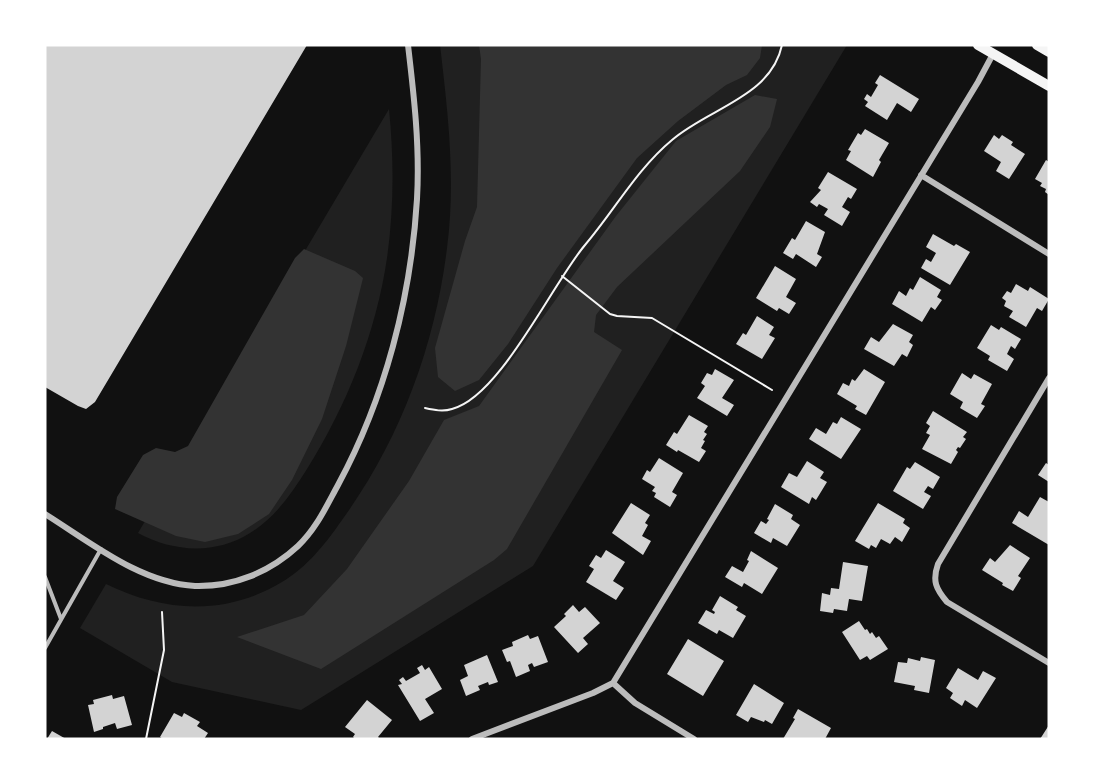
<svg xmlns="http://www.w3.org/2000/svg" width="1094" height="784" font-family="Bitter,serif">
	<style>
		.green { fill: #202020 }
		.water { fill: #333 }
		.building { fill: #d3d3d3 }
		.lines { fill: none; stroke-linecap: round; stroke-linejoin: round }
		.path { stroke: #f5f5f5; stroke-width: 2 }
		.service { stroke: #bcbcbc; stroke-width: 4 }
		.minor { stroke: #bcbcbc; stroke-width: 6 }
		.secondary { stroke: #f5f5f5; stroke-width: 10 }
	</style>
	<rect width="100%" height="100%" fill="#111"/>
	<path class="green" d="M 440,45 L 847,45 L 533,566 L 301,710 L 172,682 L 80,628 L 106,584 C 161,611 220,616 275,586 C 304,571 324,546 342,520 C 400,440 435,346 447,248 C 456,180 448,113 440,45 Z
		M 389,109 C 394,159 394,209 387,258 C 376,333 347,405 307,469 C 292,493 275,518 250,533 C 215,555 173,552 138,533 Z"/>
	<path class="water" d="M 479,45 L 762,45 L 760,58 L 747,75 L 726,85 L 678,121 L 637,158 L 557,268 L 508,344 L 479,380 L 455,391 L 438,377 L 435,348 L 465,241 L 477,207 L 481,59 Z
		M 755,95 L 777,99 L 770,127 L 740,171 L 617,287 L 596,315 L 594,332 L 622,350 L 507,549 L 494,560 L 321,669 L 237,637 L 304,615 L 347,569 L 409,481 L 444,420 L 479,406 L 616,216 L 676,141 Z
		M 304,249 L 355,271 L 363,278 L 346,346 L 322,419 L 292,480 L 269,514 L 238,534 L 205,542 L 176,536 L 115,509 L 117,497 L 143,455 L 156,448 L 175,452 L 188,446 L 295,258 Z"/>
	<path class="building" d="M 45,45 L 307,45 L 95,402 L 86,409 L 78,406 L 45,387 Z
		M 880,75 L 919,99 L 911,112 L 897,103 L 887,120 L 865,106 L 868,102 L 864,99 L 867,94 L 871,97 L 878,85 L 875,83 Z
		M 865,129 L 889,143 L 879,160 L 881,162 L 873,177 L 846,160 L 851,151 L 848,150 L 858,133 L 861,135 Z
		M 994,135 L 999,139 L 1002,135 L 1013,142 L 1011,145 L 1025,154 L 1009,179 L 996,171 L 1001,162 L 984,151 Z
		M 1046,160 L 1049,162 L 1049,195 L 1045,192 L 1046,189 L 1040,186 L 1042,183 L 1035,179 Z
		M 828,172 L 857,189 L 851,199 L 848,197 L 842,207 L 850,212 L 842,226 L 824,215 L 828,209 L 819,204 L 817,207 L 810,202 L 821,190 L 818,188 Z
		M 806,221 L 825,232 L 817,254 L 822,257 L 816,267 L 796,254 L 793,259 L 783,253 L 792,238 L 795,240 Z
		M 933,234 L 954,246 L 956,244 L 970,252 L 950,285 L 921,268 L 926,259 L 931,262 L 936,253 L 926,247 Z
		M 775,266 L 796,279 L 786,297 L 796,303 L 789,314 L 779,308 L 777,311 L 756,298 Z
		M 920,277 L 941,290 L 937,297 L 942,300 L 935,310 L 931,307 L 922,322 L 892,304 L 899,291 L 906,296 L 910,288 L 913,290 Z
		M 1016,284 L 1028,291 L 1030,287 L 1049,299 L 1042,311 L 1037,308 L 1026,327 L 1009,317 L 1013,311 L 1004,306 L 1006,301 L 1002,298 L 1007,291 L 1011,293 Z
		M 757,316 L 774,327 L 769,335 L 775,338 L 762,359 L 736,344 L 743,333 L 746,335 Z
		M 893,324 L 913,335 L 909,342 L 913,345 L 907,357 L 902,354 L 894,366 L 864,349 L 871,337 L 879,342 Z
		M 991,325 L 999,330 L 1001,327 L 1021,339 L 1015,349 L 1011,346 L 1007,354 L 1014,359 L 1007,371 L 988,360 L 990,356 L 977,348 Z
		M 715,369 L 734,380 L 722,398 L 734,405 L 727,416 L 697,398 L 705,386 L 701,383 L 707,373 L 712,375 Z
		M 864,369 L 885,382 L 866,415 L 855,409 L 857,406 L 837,394 L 843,383 L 849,386 L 852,379 L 855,381 Z
		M 962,373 L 971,379 L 974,374 L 992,384 L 981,404 L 985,406 L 977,418 L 960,408 L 963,402 L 950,394 Z
		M 933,411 L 967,432 L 963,437 L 966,439 L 960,448 L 958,447 L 956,450 L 958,452 L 951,464 L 922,449 L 930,435 L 926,433 L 930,426 L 926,423 Z
		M 689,415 L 708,426 L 704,432 L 707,434 L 703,440 L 705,441 L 701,448 L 706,451 L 699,462 L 678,450 L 677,452 L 666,445 L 674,432 L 677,434 Z
		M 841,417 L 861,429 L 841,459 L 809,439 L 816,428 L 826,434 L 833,422 L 837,424 Z
		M 659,458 L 683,473 L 672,492 L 677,495 L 670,507 L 654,497 L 656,493 L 652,491 L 655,487 L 642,479 L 647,470 L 650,472 Z
		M 807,461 L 824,472 L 820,478 L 827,482 L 816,500 L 812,497 L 809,504 L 781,487 L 789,473 L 797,477 Z
		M 915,462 L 940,477 L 933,489 L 928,486 L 924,492 L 931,496 L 923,509 L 893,491 L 907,467 L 910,469 Z
		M 1046,463 L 1049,465 L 1049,482 L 1038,475 Z
		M 1040,497 L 1049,502 L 1049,545 L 1012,523 L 1019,511 L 1028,517 Z
		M 631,503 L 650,515 L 645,523 L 648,525 L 642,536 L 651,541 L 643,555 L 612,533 Z
		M 878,503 L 905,519 L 903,523 L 910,528 L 902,542 L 895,537 L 890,544 L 881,539 L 876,548 L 871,545 L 869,549 L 855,541 Z
		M 775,504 L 793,515 L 791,519 L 800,525 L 787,546 L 773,538 L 771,543 L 754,533 L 761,521 L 766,524 L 769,520 L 767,519 Z
		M 1010,545 L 1030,558 L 1018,576 L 1021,578 L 1013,591 L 1002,585 L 1003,583 L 982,570 L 990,558 L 995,562 Z
		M 606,550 L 625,562 L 613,581 L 624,588 L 616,600 L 586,582 L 594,569 L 589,566 L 596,555 L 601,558 Z
		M 751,551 L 778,568 L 762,594 L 744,583 L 742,587 L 725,577 L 732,566 L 743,572 L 749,561 L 747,560 Z
		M 843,562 L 868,566 L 862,601 L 849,599 L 847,611 L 834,609 L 833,613 L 820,611 L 822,593 L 830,595 L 831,588 L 839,589 Z
		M 720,596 L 738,607 L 736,610 L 746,616 L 733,638 L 719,630 L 717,634 L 698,623 L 706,610 L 714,614 L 715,612 L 712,610 Z
		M 573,605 L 579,612 L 585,607 L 600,623 L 583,638 L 588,644 L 578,653 L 554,627 L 566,616 L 564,614 Z
		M 859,621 L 865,630 L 867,629 L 870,634 L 872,632 L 876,638 L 879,636 L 888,649 L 870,660 L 867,656 L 860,660 L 842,632 Z
		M 528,635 L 530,639 L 538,636 L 548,662 L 534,667 L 532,663 L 528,665 L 530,671 L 516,677 L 510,661 L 507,662 L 502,650 L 513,646 L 512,642 Z
		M 688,639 L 724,661 L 703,696 L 667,674 Z
		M 487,655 L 498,682 L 489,685 L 488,682 L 478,686 L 480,690 L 466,696 L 460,680 L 468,676 L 464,665 Z
		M 921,657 L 935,660 L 929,693 L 914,690 L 915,686 L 894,682 L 898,662 L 907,663 L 908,658 L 920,661 Z
		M 422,665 L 425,670 L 429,667 L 442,689 L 425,699 L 434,713 L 420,721 L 398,685 L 402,684 L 399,680 L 403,677 L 406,681 L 420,673 L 417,668 Z
		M 958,668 L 978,680 L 983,671 L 996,678 L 977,708 L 965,700 L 962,706 L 950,698 L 953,693 L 946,688 Z
		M 754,684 L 784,703 L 772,724 L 765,720 L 764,722 L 751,717 L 748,722 L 736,715 Z
		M 112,695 L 113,699 L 124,696 L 132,725 L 117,729 L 115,723 L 103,727 L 103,729 L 94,732 L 88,705 L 94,704 L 93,700 Z
		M 367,700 L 392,720 L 378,737 L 380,739 L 355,739 L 353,737 L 355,734 L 345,727 Z
		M 798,709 L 831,728 L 825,739 L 783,739 L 795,719 L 793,718 Z
		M 174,713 L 182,717 L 184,713 L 200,722 L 197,726 L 208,733 L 204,739 L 163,739 L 160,737 Z
		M 1049,725 L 1049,739 L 1040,739 L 1042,736 Z
		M 52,731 L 66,739 L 47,739 Z"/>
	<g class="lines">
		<path class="path" d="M 562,276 L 610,314 L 617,316 L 652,318 L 772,390
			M 425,408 C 434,410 443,412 452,409 C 500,397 552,284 585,245 C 614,211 637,169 672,140 C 709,108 771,97 782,45
			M 146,739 L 164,650 L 162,612"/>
		<path class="service" d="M 45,577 L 61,619
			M 45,648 L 101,549"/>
		<path class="minor" d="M 921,175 L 1049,254
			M 1049,378 L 938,564 C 932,581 936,589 947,602 L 1049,663
			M 45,514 C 90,542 140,583 195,586 C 234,587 270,572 298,546 C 316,529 326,507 338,485 C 385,398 411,298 417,199 C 420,147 414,96 408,45
			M 613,683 L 635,703 L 694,739
			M 472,739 L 593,693 L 613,683 L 978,82 L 993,54"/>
		<path class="secondary" d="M 978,45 L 1049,86
			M 1037,45 L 1049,52"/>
	</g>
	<rect width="1094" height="784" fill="none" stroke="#ffffff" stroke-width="93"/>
</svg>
